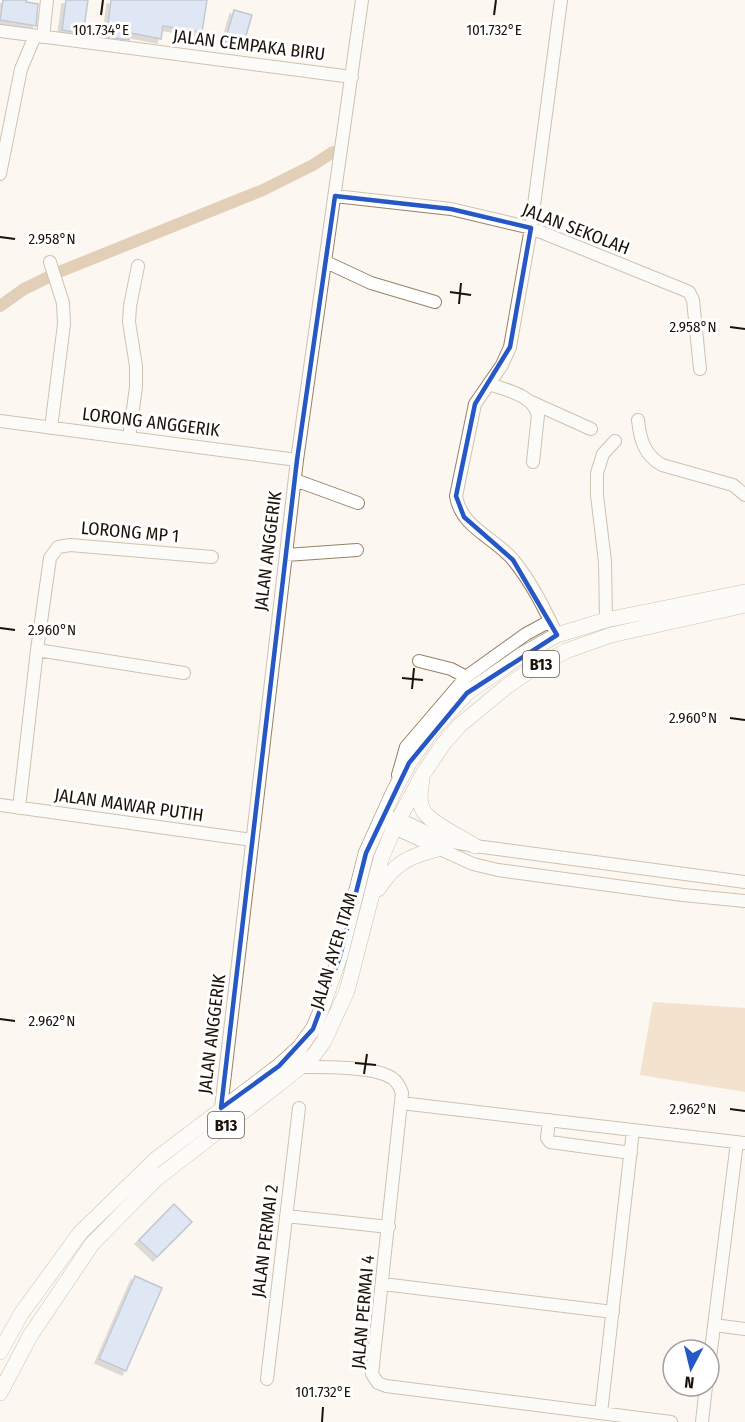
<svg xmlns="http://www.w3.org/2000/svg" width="745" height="1422" font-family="'Fira Sans Condensed',sans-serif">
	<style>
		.green { fill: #e7c8a5 }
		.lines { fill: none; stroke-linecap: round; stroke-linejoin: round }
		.canal { stroke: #c09d74; stroke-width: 12 }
		.building { fill: #bfd3f8; stroke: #7d8dab; stroke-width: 1.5; filter: url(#shadow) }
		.minor-casing { stroke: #978065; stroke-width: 14 }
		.major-casing { stroke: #978065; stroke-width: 16 }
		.minor { stroke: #fff; stroke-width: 12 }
		.major { stroke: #fff; stroke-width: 15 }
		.marked { fill: none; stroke: #2557c5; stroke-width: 4.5; stroke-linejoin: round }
		.ticks { fill: none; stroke: #1b1208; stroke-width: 2 }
		.labels { text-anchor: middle; stroke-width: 6; stroke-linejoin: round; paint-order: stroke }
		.shield { fill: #fff; stroke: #5f5952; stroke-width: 1.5 }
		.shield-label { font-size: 16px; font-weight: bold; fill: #1b1208 }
		.street-label { font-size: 18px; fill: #1b1208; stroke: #fff }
		.ticks-label { font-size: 15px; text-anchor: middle; fill: #1b1208; stroke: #fff; stroke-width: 6; stroke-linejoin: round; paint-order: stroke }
	</style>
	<defs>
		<filter id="shadow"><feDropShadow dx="-4" dy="4" stdDeviation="0" flood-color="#0004"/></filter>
	</defs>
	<rect width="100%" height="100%" fill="#fcf7f1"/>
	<path class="green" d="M 653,1002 L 745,1008 L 745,1092 L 640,1075 Z"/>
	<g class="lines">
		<path class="canal" d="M 0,306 L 24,289 L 59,272 L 263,190 L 313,165 L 333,152"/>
	</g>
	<path class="building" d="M 3,0 L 27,0 L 26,2 L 38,4 L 36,26 L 0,20 Z
		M 66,0 L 88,0 L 83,34 L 62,30 Z
		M 111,0 L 207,0 L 202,32 L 163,26 L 161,39 L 130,33 L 129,40 L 100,36 L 102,23 L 108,24 Z
		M 234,10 L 252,15 L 243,46 L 225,41 Z
		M 174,1204 L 192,1222 L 157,1257 L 139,1240 Z
		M 135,1276 L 162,1288 L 126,1371 L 99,1359 Z"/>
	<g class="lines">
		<defs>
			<path id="minor" d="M 0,31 L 352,77
				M 43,37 L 47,0
				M 0,174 L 21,69 L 35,36
				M 335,196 L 451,209 L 531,228 L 682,289 L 689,292 L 693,300 L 700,369
				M 50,262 L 63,303 L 64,324 L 51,428
				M 326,262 L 371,283 L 435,302
				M 489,384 C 506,390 533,395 538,415 L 533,462
				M 531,402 L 591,429
				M 638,420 C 640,439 644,455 662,465 L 733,485 L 745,495
				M 0,421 L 297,460
				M 129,438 L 136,387 L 136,366 L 129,322 L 130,306 L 138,266
				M 295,480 L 358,503
				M 286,555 L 357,550
				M 606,620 L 605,562 L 597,495 L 597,473 L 603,454 L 615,441
				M 557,635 C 545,610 532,583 514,561 C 496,538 461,528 456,496 L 475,404 L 502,365 L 510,347 L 531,228 L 561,0
				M 37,650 L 184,673
				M 419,661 L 451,669 L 466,677
				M 398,775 L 406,747 L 466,677 L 526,634 L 550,621
				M 0,805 L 252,840
				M 19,808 L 37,650 L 50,558 L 58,547 L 70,545 L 212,557
				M 391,818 L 399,819 L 443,840 L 475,846 L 745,882
				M 387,822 L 394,828 L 473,864 L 498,870 L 683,895 L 745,901
				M 301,1067 C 324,1067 373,1066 392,1078 C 398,1082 400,1087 402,1093 L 372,1374 L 378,1383 L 386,1386 L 671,1422
				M 401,1103 L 745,1143
				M 221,1108 L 297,460 L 362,0
				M 549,1120 L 547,1138 L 550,1142 L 631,1153
				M 286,1216 L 389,1227
				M 383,1284 L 613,1312
				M 714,1325 L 745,1329
				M 709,1366 L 737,1142
				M 267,1379 L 299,1108
				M 601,1413 L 633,1130
				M 702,1422 L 706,1386"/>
			<path id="major" d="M 422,780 C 420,790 418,803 424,812 C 434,825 461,837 475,846
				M 378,889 C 395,863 409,856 438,849
				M 0,1352 L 21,1314 L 80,1233 L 155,1160 L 279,1066 L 300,1047 L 313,1029 L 320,1013 L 340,956 L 366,853 L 394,791 L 409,763 L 432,730 L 467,693 L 523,654 L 557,635 L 606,620 L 745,592
				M 0,1393 L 30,1336 L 92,1244 L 156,1179 L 288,1077 L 314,1055 L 324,1041 L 347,991 L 381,859 L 394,828 L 423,774 L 444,743 L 460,725 L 506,687 L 532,669 L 566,651 L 611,635 L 745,605"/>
		</defs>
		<use href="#minor" class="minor-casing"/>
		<use href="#major" class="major-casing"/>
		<use href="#minor" class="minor"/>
		<use href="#major" class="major"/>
	</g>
	<path d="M0 0H745V1422H0ZM 335,196 L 451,209 L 531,228 L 510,347 L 475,404 L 456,496 L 464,517 L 513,560 L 557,635 L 467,693 L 409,763 L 366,853 L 340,956 L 313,1029 L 279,1066 L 221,1108 L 297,460 Z" fill="#fcf7f1" fill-opacity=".55" fill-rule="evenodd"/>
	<path class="marked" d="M 335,196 L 451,209 L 531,228 L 510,347 L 475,404 L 456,496 L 464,517 L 513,560 L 557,635 L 467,693 L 409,763 L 366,853 L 340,956 L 313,1029 L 279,1066 L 221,1108 L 297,460 Z"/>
	<path class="ticks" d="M 101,15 L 103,0M 494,15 L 496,0M 0,237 L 15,239M 450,292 L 471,295M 459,304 L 461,283M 730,327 L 745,329M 0,628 L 15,630M 402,678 L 423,680M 412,689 L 414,668M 730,718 L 745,720M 0,1019 L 15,1021M 355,1063 L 376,1065M 364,1074 L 367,1054M 730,1109 L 745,1111M 322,1422 L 323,1407"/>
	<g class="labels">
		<g class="shield">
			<rect x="523" y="651" width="36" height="26" rx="4.5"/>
			<rect x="208" y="1112" width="36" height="26" rx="4.5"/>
		</g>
		<g class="shield-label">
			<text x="541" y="670">B13</text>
			<text x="226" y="1131">B13</text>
		</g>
		<g class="street-label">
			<text transform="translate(249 45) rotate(7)" y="6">JALAN CEMPAKA BIRU</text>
			<text transform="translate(576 229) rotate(21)" y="6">JALAN SEKOLAH</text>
			<text transform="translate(151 422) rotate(7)" y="6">LORONG ANGGERIK</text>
			<text transform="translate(130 532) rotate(5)" y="6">LORONG MP 1</text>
			<text transform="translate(268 551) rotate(-83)" y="6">JALAN ANGGERIK</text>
			<text transform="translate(129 805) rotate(8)" y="6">JALAN MAWAR PUTIH</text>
			<text transform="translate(334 951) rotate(-73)" y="6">JALAN AYER ITAM</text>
			<text transform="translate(212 1034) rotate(-83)" y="6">JALAN ANGGERIK</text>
			<text transform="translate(265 1241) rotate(-83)" y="6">JALAN PERMAI 2</text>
			<text transform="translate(363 1312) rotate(-85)" y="6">JALAN PERMAI 4</text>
		</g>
	</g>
	<g class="ticks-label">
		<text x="101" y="35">101.734°E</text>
		<text x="494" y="35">101.732°E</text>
		<text x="52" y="244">2.958°N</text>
		<text x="693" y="332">2.958°N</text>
		<text x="52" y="635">2.960°N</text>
		<text x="693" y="723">2.960°N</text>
		<text x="52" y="1026">2.962°N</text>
		<text x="693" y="1114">2.962°N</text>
		<text x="323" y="1397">101.732°E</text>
	</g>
	<g transform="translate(691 1368) rotate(187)"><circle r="28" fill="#ffffff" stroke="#a4a09c" stroke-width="1.5"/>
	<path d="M0-4.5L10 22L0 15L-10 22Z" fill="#2557c5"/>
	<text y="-9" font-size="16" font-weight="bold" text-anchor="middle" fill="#1b1208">N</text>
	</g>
</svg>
